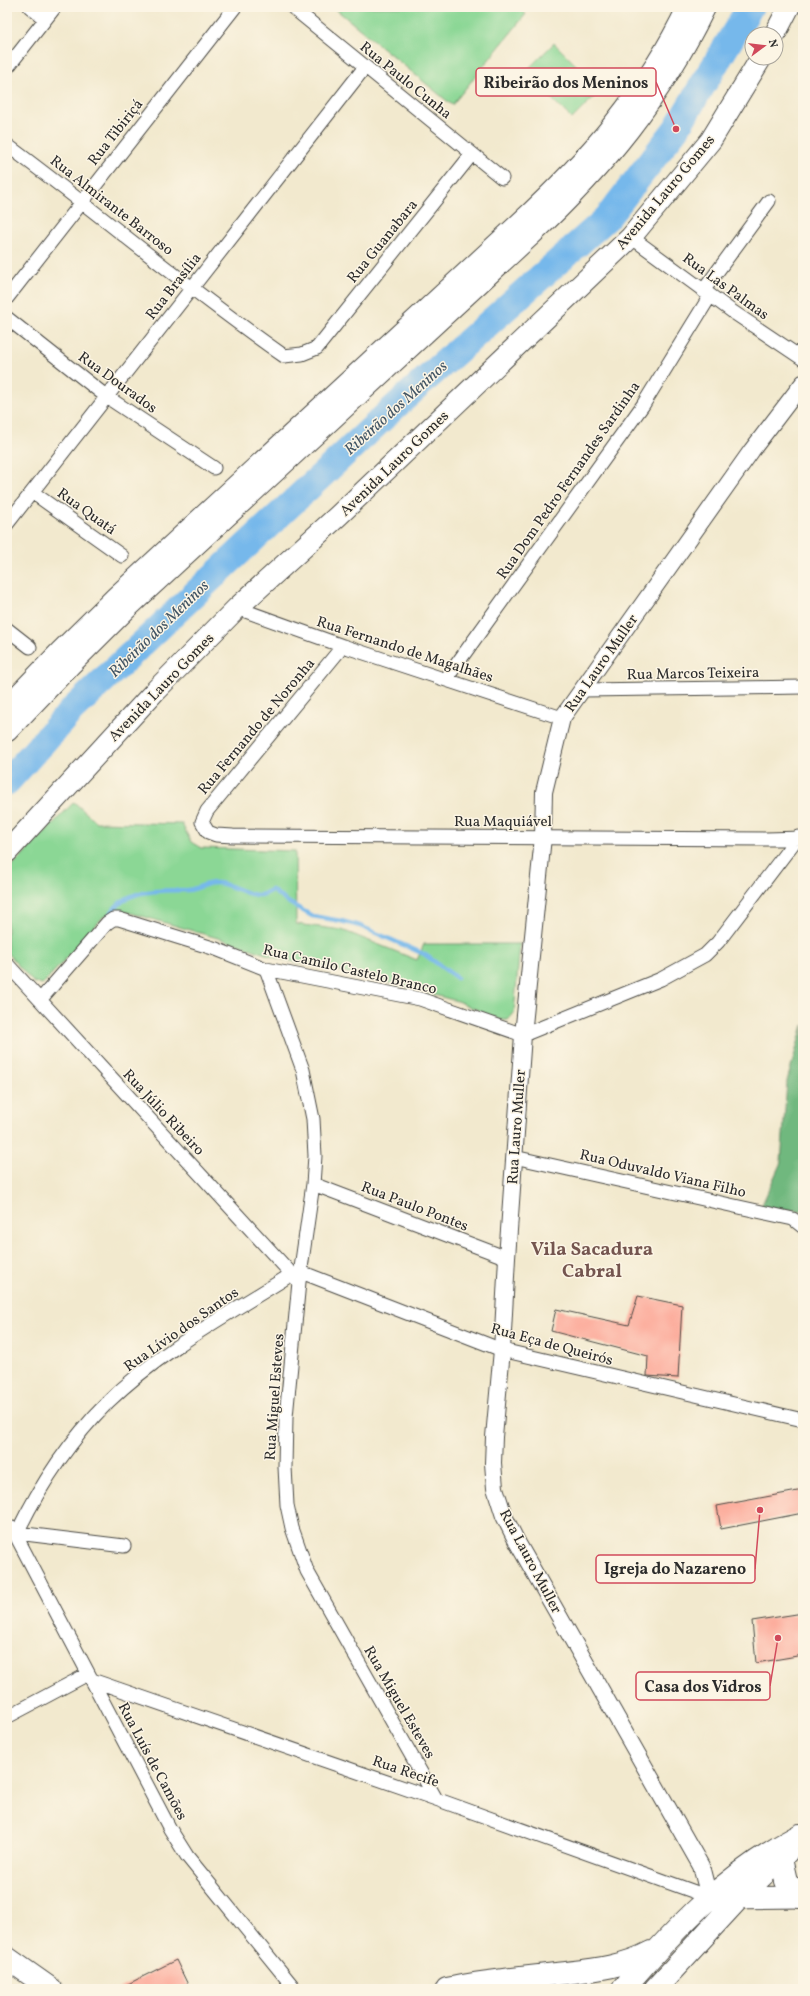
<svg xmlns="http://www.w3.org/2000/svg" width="810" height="1996" font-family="Vollkorn,serif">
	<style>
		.green { fill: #8bd795; stroke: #5b8160 }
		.forest { fill: #70b87e; stroke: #4e7254 }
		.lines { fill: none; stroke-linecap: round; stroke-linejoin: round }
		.stream { stroke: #76b8eb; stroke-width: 4.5 }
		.river { stroke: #76b8eb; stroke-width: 27 }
		.building { fill: #fca292 }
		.minor-casing { stroke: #494843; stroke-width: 15 }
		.tertiary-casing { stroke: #494843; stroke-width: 18 }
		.primary-casing { stroke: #494843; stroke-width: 23 }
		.trunk-casing { stroke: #494843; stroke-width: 24 }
		.minor { stroke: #fff; stroke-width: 13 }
		.tertiary { stroke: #fff; stroke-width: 16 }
		.primary { stroke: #fff; stroke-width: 21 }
		.trunk { stroke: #fff; stroke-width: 22 }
		.labels { text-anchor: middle; stroke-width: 3; stroke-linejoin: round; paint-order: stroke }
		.street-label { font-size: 15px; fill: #2b2b2b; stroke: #fcf5e5 }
		.water-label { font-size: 16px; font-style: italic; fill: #425565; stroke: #fcf5e5 }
		.district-label { font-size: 19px; font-weight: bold; fill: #74554f; stroke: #fcf5e5 }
		.leader { fill: none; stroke: #d1495b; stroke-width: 1.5 }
		.callout-dot { fill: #d1495b; stroke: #fcf5e5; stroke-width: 1.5 }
		.callout { fill: #fcf5e5; stroke: #d1495b; stroke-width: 1.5 }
		.callout-label { font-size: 16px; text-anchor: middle; font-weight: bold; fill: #2b2b2b }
	</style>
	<rect width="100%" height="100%" fill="#fcf5e5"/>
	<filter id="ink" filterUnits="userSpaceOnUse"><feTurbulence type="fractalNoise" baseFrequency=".025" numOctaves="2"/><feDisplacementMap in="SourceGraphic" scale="8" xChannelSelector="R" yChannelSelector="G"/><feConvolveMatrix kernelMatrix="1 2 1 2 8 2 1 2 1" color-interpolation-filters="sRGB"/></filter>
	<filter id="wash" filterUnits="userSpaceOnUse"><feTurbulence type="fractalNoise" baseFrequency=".012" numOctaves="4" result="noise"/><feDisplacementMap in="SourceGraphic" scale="16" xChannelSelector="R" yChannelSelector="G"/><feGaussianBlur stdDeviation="0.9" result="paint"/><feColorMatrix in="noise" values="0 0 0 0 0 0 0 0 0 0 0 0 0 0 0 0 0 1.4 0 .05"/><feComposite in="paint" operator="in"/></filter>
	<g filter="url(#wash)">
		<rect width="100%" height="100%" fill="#f2e9ce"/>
		<path class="green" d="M 333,7 L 517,7 L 526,14 L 452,105 Z
			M 554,43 L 601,90 L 572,119 L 525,72 Z
			M 74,802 L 96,822 L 182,824 L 191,842 L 201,848 L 295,851 L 296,924 L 342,930 L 417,960 L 424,944 L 520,944 L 514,1013 L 508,1020 L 501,1020 L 457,1001 L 359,975 L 280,959 L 228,941 L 145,917 L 127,912 L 104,916 L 43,984 L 34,983 L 7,953 L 7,871 Z"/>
		<path class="forest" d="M 803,1025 L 803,1211 L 761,1207 L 781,1162 L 787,1081 Z"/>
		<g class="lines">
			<path class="stream" d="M 110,915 C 126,887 160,891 188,890 C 198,889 206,882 217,883 C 232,884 244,895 258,895 C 264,896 267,891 272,890 L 286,901 L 312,916 L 341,921 L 360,926 L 424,954 L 457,978"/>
			<path class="river" d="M 7,782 L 71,711 L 201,588 L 399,403 L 607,218 L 676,129 L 750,7"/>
		</g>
		<g id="blocks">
			<path class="building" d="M 638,1296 L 682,1305 L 678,1378 L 647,1376 L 648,1356 L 551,1331 L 556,1309 L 629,1325 Z
				M 803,1490 L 803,1513 L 721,1529 L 717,1506 Z
				M 803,1613 L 803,1655 L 756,1663 L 752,1621 Z
				M 176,1960 L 190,1989 L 118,1989 Z"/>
		</g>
	</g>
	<g filter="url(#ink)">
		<use href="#blocks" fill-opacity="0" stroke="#494843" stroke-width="1"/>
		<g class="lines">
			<defs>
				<path id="minor" d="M 30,7 L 45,19
					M 292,7 L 502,178
					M 7,68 L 55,7
					M 7,145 C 100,214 189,290 284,356 L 302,354 L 317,348 L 472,154
					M 631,237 L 733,312 L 803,359
					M 703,291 L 769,201
					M 7,298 L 235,7
					M 7,318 L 107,397 L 214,468
					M 32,492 L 122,556
					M 7,524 L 365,67
					M 237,608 L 343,646 L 562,718
					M 7,629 L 30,647
					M 343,646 L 207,811 L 202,822 L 208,832 L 216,835 L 233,836 L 767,839 L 803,838
					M 446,679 L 643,405 L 710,296
					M 583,690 L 803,687
					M 7,964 L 299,1282
					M 266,969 L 303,1070 L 313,1119 L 315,1156 L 313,1184 L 299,1282 L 286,1417 L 285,1467 L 287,1505 L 292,1528 L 307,1571 L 436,1799
					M 40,1000 L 107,923 L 113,919 L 119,919 L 216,949 L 266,969 L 420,999 L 523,1035 L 661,979 L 705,955 L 718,942 L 798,837
					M 514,1157 L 793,1219 L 803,1227
					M 313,1184 L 507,1258
					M 301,1272 L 502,1350 L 803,1420
					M 12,1528 L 170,1829 L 187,1856 L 295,1989
					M 17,1533 L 124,1546
					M 17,1537 L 17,1533 C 40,1485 69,1441 108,1402 C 161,1350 229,1314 292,1274
					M 92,1680 L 436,1799 L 709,1897
					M 7,1717 L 88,1674"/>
				<path id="tertiary" d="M 709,1897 L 701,1866 L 517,1542 L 504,1516 L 495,1488 L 493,1463 L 494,1437 L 502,1350 L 507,1258 L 523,1035 L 543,837 L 544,792 L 562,718 L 752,450 L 803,383"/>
				<path id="primary" d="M 775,34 L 789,7
					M 7,707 L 60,652 L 115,598 L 519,224 C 587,161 648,92 688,7
					M 7,731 L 72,663 L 126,609 L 531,235 C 605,166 660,99 705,7
					M 7,852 L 156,690 L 237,608 L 339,515 L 631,237 L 711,140 L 761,58
					M 728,1898 L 803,1897"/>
				<path id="trunk" d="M 781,1859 L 786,1881 L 800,1897
					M 7,1958 L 51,1989
					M 447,1989 C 483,1981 520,1978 557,1974 C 590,1970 621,1968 651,1952
					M 623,1989 C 677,1926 726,1874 800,1835
					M 655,1989 L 739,1898 L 787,1852"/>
			</defs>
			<use href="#minor" class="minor-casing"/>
			<use href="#tertiary" class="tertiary-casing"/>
			<use href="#primary" class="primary-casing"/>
			<use href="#trunk" class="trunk-casing"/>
			<use href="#minor" class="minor"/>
			<use href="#tertiary" class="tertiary"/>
			<use href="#primary" class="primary"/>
			<use href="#trunk" class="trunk"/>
		</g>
	</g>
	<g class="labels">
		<g class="street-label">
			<text transform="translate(406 80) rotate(39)" y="5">Rua Paulo Cunha</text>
			<text transform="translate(115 132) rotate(-52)" y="5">Rua Tibiriçá</text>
			<text transform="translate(665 192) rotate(-50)" y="5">Avenida Lauro Gomes</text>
			<text transform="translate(112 205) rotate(38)" y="5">Rua Almirante Barroso</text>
			<text transform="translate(382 241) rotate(-51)" y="5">Rua Guanabara</text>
			<text transform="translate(173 286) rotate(-52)" y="5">Rua Brasília</text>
			<text transform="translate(726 286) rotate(36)" y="5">Rua Las Palmas</text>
			<text transform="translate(118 382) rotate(36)" y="5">Rua Dourados</text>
			<text transform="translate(394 463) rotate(-44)" y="5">Avenida Lauro Gomes</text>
			<text transform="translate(568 480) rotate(-55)" y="5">Rua Dom Pedro Fernandes Sardinha</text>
			<text transform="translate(87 511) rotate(36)" y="5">Rua Quatá</text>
			<text transform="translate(405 649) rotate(18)" y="5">Rua Fernando de Magalhães</text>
			<text transform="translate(601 663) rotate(-55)" y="5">Rua Lauro Muller</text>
			<text transform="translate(693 673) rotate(-1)" y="5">Rua Marcos Teixeira</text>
			<text transform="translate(161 687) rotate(-46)" y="5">Avenida Lauro Gomes</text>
			<text transform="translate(256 726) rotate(-50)" y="5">Rua Fernando de Noronha</text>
			<text x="503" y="826">Rua Maquiável</text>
			<text transform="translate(350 969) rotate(13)" y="5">Rua Camilo Castelo Branco</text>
			<text transform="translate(164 1112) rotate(47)" y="5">Rua Júlio Ribeiro</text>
			<text transform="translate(516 1127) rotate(-86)" y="5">Rua Lauro Muller</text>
			<text transform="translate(663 1173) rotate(13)" y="5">Rua Oduvaldo Viana Filho</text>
			<text transform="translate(415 1206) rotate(21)" y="5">Rua Paulo Pontes</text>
			<text transform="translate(181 1329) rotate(-35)" y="5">Rua Lívio dos Santos</text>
			<text transform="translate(552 1344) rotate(15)" y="5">Rua Eça de Queirós</text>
			<text transform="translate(274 1397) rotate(-86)" y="5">Rua Miguel Esteves</text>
			<text transform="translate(531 1561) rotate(62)" y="5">Rua Lauro Muller</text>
			<text transform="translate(400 1702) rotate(60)" y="5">Rua Miguel Esteves</text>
			<text transform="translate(153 1761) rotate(62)" y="5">Rua Luís de Camões</text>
			<text transform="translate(406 1771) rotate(19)" y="5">Rua Recife</text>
		</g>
		<g class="water-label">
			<text transform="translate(395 407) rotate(-42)" y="6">Ribeirão dos Meninos</text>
			<text transform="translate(158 628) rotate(-44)" y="6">Ribeirão dos Meninos</text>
		</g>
		<g class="district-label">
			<text x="592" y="1255">Vila Sacadura<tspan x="592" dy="22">Cabral</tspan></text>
		</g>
	</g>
	<path class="leader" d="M676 129L656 82M760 1510L755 1569M778 1638L770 1686"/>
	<g class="callout-dot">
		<circle cx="676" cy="129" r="4"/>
		<circle cx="760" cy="1510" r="4"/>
		<circle cx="778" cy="1638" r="4"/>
	</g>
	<g class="callout">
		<rect x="476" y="68" width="180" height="28" rx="4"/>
		<rect x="596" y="1555" width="159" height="28" rx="4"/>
		<rect x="636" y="1672" width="134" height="28" rx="4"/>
	</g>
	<g class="callout-label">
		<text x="566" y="88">Ribeirão dos Meninos</text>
		<text x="675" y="1574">Igreja do Nazareno</text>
		<text x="703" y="1692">Casa dos Vidros</text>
	</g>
	<rect width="810" height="1996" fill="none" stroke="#fcf5e5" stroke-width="24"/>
	<g transform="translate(764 46) rotate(75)"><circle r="19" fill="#fcf5e5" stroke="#a8a49b"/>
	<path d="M0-3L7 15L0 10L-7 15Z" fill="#d1495b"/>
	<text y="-6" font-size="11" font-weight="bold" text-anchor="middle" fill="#2b2b2b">N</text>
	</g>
</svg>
